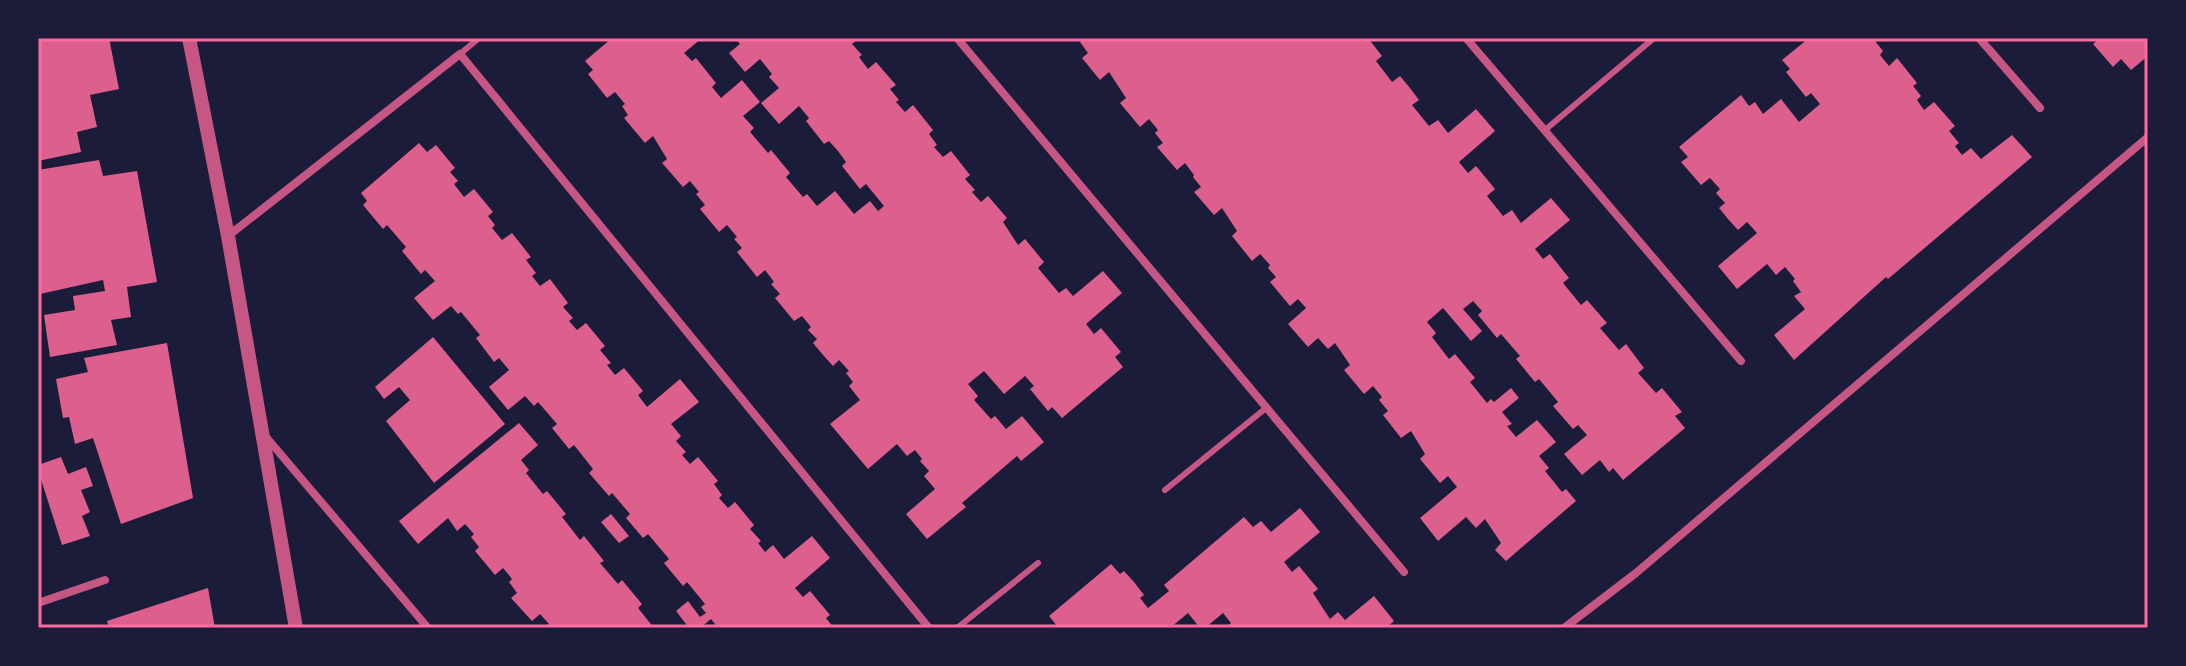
<svg xmlns="http://www.w3.org/2000/svg" width="2186" height="666" font-family="Figtree,sans-serif">
	<style>
		.building { fill: #dd5f8e }
		.lines { fill: none; stroke-linecap: round; stroke-linejoin: round }
		.service { stroke: #c65784; stroke-width: 6 }
		.minor { stroke: #c65784; stroke-width: 8 }
		.tertiary { stroke: #c65784; stroke-width: 14 }
		.neatline { fill: none; stroke: #ff6b9d; stroke-width: 3 }
	</style>
	<rect width="100%" height="100%" fill="#1b1b3a"/>
	<path class="building" d="M 38,38 L 109,38 L 119,89 L 90,95 L 97,127 L 77,132 L 81,152 L 38,161 Z
		M 612,38 L 702,38 L 684,53 L 692,61 L 696,58 L 716,83 L 712,87 L 721,98 L 742,80 L 760,102 L 743,116 L 754,128 L 750,132 L 768,153 L 771,150 L 790,173 L 786,177 L 803,197 L 807,194 L 817,206 L 835,191 L 854,214 L 870,201 L 878,211 L 884,206 L 866,184 L 860,189 L 842,166 L 846,162 L 838,151 L 829,141 L 824,144 L 806,121 L 809,118 L 799,106 L 779,124 L 761,103 L 779,88 L 769,77 L 772,74 L 760,59 L 745,72 L 729,53 L 740,44 L 735,38 L 860,38 L 852,44 L 862,55 L 859,57 L 868,69 L 876,62 L 896,85 L 890,89 L 899,100 L 896,102 L 905,112 L 913,105 L 933,130 L 929,134 L 937,145 L 934,147 L 943,157 L 951,151 L 970,175 L 965,179 L 975,190 L 972,192 L 981,202 L 988,196 L 1007,218 L 1003,222 L 1018,245 L 1025,239 L 1044,262 L 1038,268 L 1059,293 L 1066,288 L 1073,296 L 1103,271 L 1122,293 L 1086,324 L 1094,334 L 1101,328 L 1121,352 L 1115,357 L 1123,367 L 1062,418 L 1052,407 L 1048,411 L 1030,389 L 1034,386 L 1025,376 L 1004,394 L 984,371 L 968,384 L 978,396 L 974,400 L 991,419 L 995,416 L 1006,429 L 1022,416 L 1044,442 L 1021,461 L 1017,456 L 962,503 L 966,507 L 927,539 L 906,514 L 935,489 L 924,476 L 929,471 L 920,461 L 922,459 L 915,450 L 907,456 L 897,444 L 868,469 L 830,424 L 860,400 L 849,386 L 853,382 L 846,373 L 849,371 L 839,360 L 833,366 L 823,355 L 813,343 L 817,339 L 808,330 L 811,327 L 802,316 L 794,321 L 775,298 L 780,294 L 771,284 L 774,282 L 765,270 L 757,277 L 737,252 L 742,248 L 734,239 L 737,237 L 727,225 L 719,232 L 700,209 L 705,205 L 696,194 L 699,192 L 690,181 L 683,187 L 662,163 L 667,159 L 653,136 L 645,143 L 624,118 L 628,115 L 622,106 L 625,104 L 615,92 L 607,98 L 588,74 L 593,70 L 585,61 Z
		M 1081,38 L 1368,38 L 1382,56 L 1376,61 L 1392,82 L 1400,76 L 1410,88 L 1419,100 L 1412,105 L 1429,126 L 1438,120 L 1448,133 L 1476,109 L 1495,131 L 1459,162 L 1468,173 L 1476,166 L 1486,178 L 1495,189 L 1487,196 L 1503,216 L 1512,210 L 1521,223 L 1551,198 L 1570,220 L 1535,249 L 1543,259 L 1550,254 L 1569,278 L 1563,283 L 1581,305 L 1587,300 L 1607,323 L 1600,328 L 1619,350 L 1626,344 L 1644,368 L 1638,373 L 1656,393 L 1662,388 L 1682,412 L 1675,416 L 1685,428 L 1623,480 L 1613,468 L 1609,472 L 1600,460 L 1582,475 L 1564,454 L 1587,435 L 1578,425 L 1573,429 L 1553,406 L 1558,402 L 1539,379 L 1535,382 L 1516,359 L 1520,356 L 1501,334 L 1497,338 L 1478,315 L 1482,311 L 1473,301 L 1463,309 L 1482,331 L 1471,341 L 1443,308 L 1427,322 L 1436,333 L 1432,337 L 1449,359 L 1455,354 L 1475,378 L 1470,382 L 1487,403 L 1491,399 L 1494,402 L 1511,388 L 1519,398 L 1502,412 L 1512,424 L 1507,426 L 1516,437 L 1537,420 L 1556,442 L 1539,456 L 1549,468 L 1545,471 L 1562,492 L 1566,489 L 1576,501 L 1506,561 L 1495,550 L 1501,543 L 1485,519 L 1476,528 L 1466,517 L 1438,541 L 1420,518 L 1457,487 L 1448,476 L 1440,483 L 1420,459 L 1425,454 L 1411,431 L 1401,438 L 1383,415 L 1388,411 L 1379,400 L 1382,397 L 1373,386 L 1364,394 L 1344,370 L 1350,365 L 1335,343 L 1328,349 L 1318,338 L 1308,347 L 1288,324 L 1306,308 L 1298,299 L 1290,306 L 1270,282 L 1276,277 L 1268,268 L 1270,265 L 1260,254 L 1252,261 L 1232,236 L 1237,231 L 1222,208 L 1214,215 L 1194,192 L 1201,187 L 1193,177 L 1194,175 L 1185,163 L 1177,170 L 1157,147 L 1163,143 L 1155,133 L 1158,130 L 1149,119 L 1140,127 L 1120,103 L 1126,98 L 1109,72 L 1100,80 L 1082,58 L 1088,53 L 1080,42 L 1082,40 Z
		M 1809,38 L 1878,38 L 1875,41 L 1883,51 L 1880,55 L 1889,66 L 1897,58 L 1917,83 L 1913,86 L 1921,96 L 1917,100 L 1924,110 L 1934,102 L 1955,126 L 1949,131 L 1959,143 L 1955,146 L 1962,155 L 1971,148 L 1981,159 L 2012,135 L 2032,157 L 1888,279 L 1886,277 L 1794,360 L 1774,335 L 1805,309 L 1794,296 L 1801,292 L 1793,281 L 1795,279 L 1785,267 L 1776,275 L 1767,264 L 1737,289 L 1718,266 L 1757,233 L 1747,222 L 1738,230 L 1728,219 L 1719,208 L 1725,203 L 1716,193 L 1720,189 L 1710,178 L 1701,185 L 1681,162 L 1688,157 L 1679,147 L 1741,95 L 1749,106 L 1755,102 L 1763,114 L 1781,99 L 1799,122 L 1820,104 L 1811,93 L 1806,97 L 1786,72 L 1790,69 L 1782,60 Z
		M 2100,38 L 2148,38 L 2148,56 L 2131,70 L 2121,59 L 2113,67 L 2093,44 Z
		M 419,143 L 427,152 L 436,145 L 455,168 L 450,172 L 458,181 L 454,184 L 464,197 L 474,189 L 493,212 L 488,216 L 495,225 L 492,228 L 502,240 L 512,233 L 531,257 L 526,260 L 536,273 L 532,276 L 540,286 L 550,279 L 568,303 L 563,307 L 573,318 L 569,321 L 577,330 L 586,323 L 605,346 L 600,350 L 611,363 L 607,365 L 615,375 L 624,368 L 643,391 L 638,395 L 647,407 L 680,379 L 699,402 L 671,424 L 681,436 L 676,441 L 686,452 L 682,455 L 690,464 L 698,457 L 718,481 L 714,484 L 722,495 L 719,498 L 728,508 L 735,502 L 754,525 L 750,529 L 761,541 L 758,543 L 765,552 L 773,545 L 784,559 L 812,536 L 830,558 L 795,588 L 803,597 L 810,591 L 830,615 L 826,618 L 834,628 L 718,628 L 711,619 L 700,628 L 689,628 L 676,611 L 688,601 L 700,617 L 706,613 L 701,607 L 705,604 L 687,582 L 683,586 L 664,563 L 669,559 L 648,534 L 643,538 L 626,518 L 630,514 L 612,493 L 609,496 L 589,473 L 593,469 L 574,445 L 569,449 L 552,428 L 557,424 L 538,402 L 534,406 L 525,396 L 508,410 L 489,387 L 509,370 L 499,358 L 494,362 L 476,338 L 480,335 L 461,312 L 458,314 L 451,306 L 433,320 L 414,298 L 435,281 L 425,270 L 421,274 L 402,251 L 406,247 L 387,225 L 383,229 L 363,205 L 367,201 L 361,193 Z
		M 99,160 L 103,176 L 137,171 L 157,282 L 127,287 L 131,317 L 111,320 L 117,345 L 50,357 L 44,315 L 75,310 L 73,296 L 105,291 L 103,280 L 40,294 L 38,170 Z
		M 433,337 L 505,424 L 434,483 L 386,421 L 410,400 L 399,387 L 384,399 L 375,387 Z
		M 167,343 L 193,498 L 121,524 L 93,438 L 75,444 L 69,417 L 63,418 L 56,379 L 88,372 L 84,358 Z
		M 519,423 L 538,445 L 521,460 L 529,470 L 526,473 L 543,494 L 547,491 L 566,514 L 562,517 L 580,540 L 584,536 L 604,561 L 600,563 L 618,584 L 622,580 L 642,604 L 638,608 L 654,628 L 544,628 L 549,624 L 540,614 L 532,621 L 511,598 L 517,593 L 509,582 L 512,579 L 503,568 L 495,575 L 475,551 L 479,547 L 471,537 L 474,534 L 465,524 L 457,531 L 448,518 L 418,544 L 399,521 Z
		M 61,457 L 68,474 L 86,467 L 93,486 L 81,490 L 90,512 L 82,516 L 90,536 L 62,545 L 38,470 L 38,465 Z
		M 1300,508 L 1320,532 L 1284,562 L 1292,572 L 1299,566 L 1318,589 L 1313,593 L 1330,619 L 1338,612 L 1345,620 L 1374,596 L 1394,621 L 1386,628 L 1225,628 L 1231,623 L 1223,613 L 1205,628 L 1200,628 L 1188,613 L 1170,628 L 1054,628 L 1057,626 L 1049,616 L 1111,564 L 1120,574 L 1124,571 L 1134,582 L 1144,595 L 1140,598 L 1148,608 L 1169,591 L 1164,585 L 1244,517 L 1253,527 L 1261,521 L 1271,532 Z
		M 611,514 L 629,536 L 619,543 L 601,522 Z
		M 208,588 L 215,628 L 109,628 L 107,621 Z"/>
	<g class="lines">
		<path class="service" d="M 460,54 L 479,38
			M 1545,130 L 1654,38
			M 1165,490 L 1266,408
			M 957,628 L 1038,563"/>
		<path class="minor" d="M 957,38 L 1404,572
			M 1466,38 L 1741,361
			M 1979,38 L 2040,108
			M 228,236 L 460,54 L 929,628
			M 266,437 L 428,628
			M 38,603 L 105,580
			M 1564,628 L 1636,573 L 2148,137"/>
		<path class="tertiary" d="M 189,38 L 228,236 L 296,628"/>
	</g>
	<rect width="2186" height="666" fill="none" stroke="#1b1b3a" stroke-width="80"/>
	<rect x="40" y="40" width="2106" height="586" class="neatline"/>
</svg>
